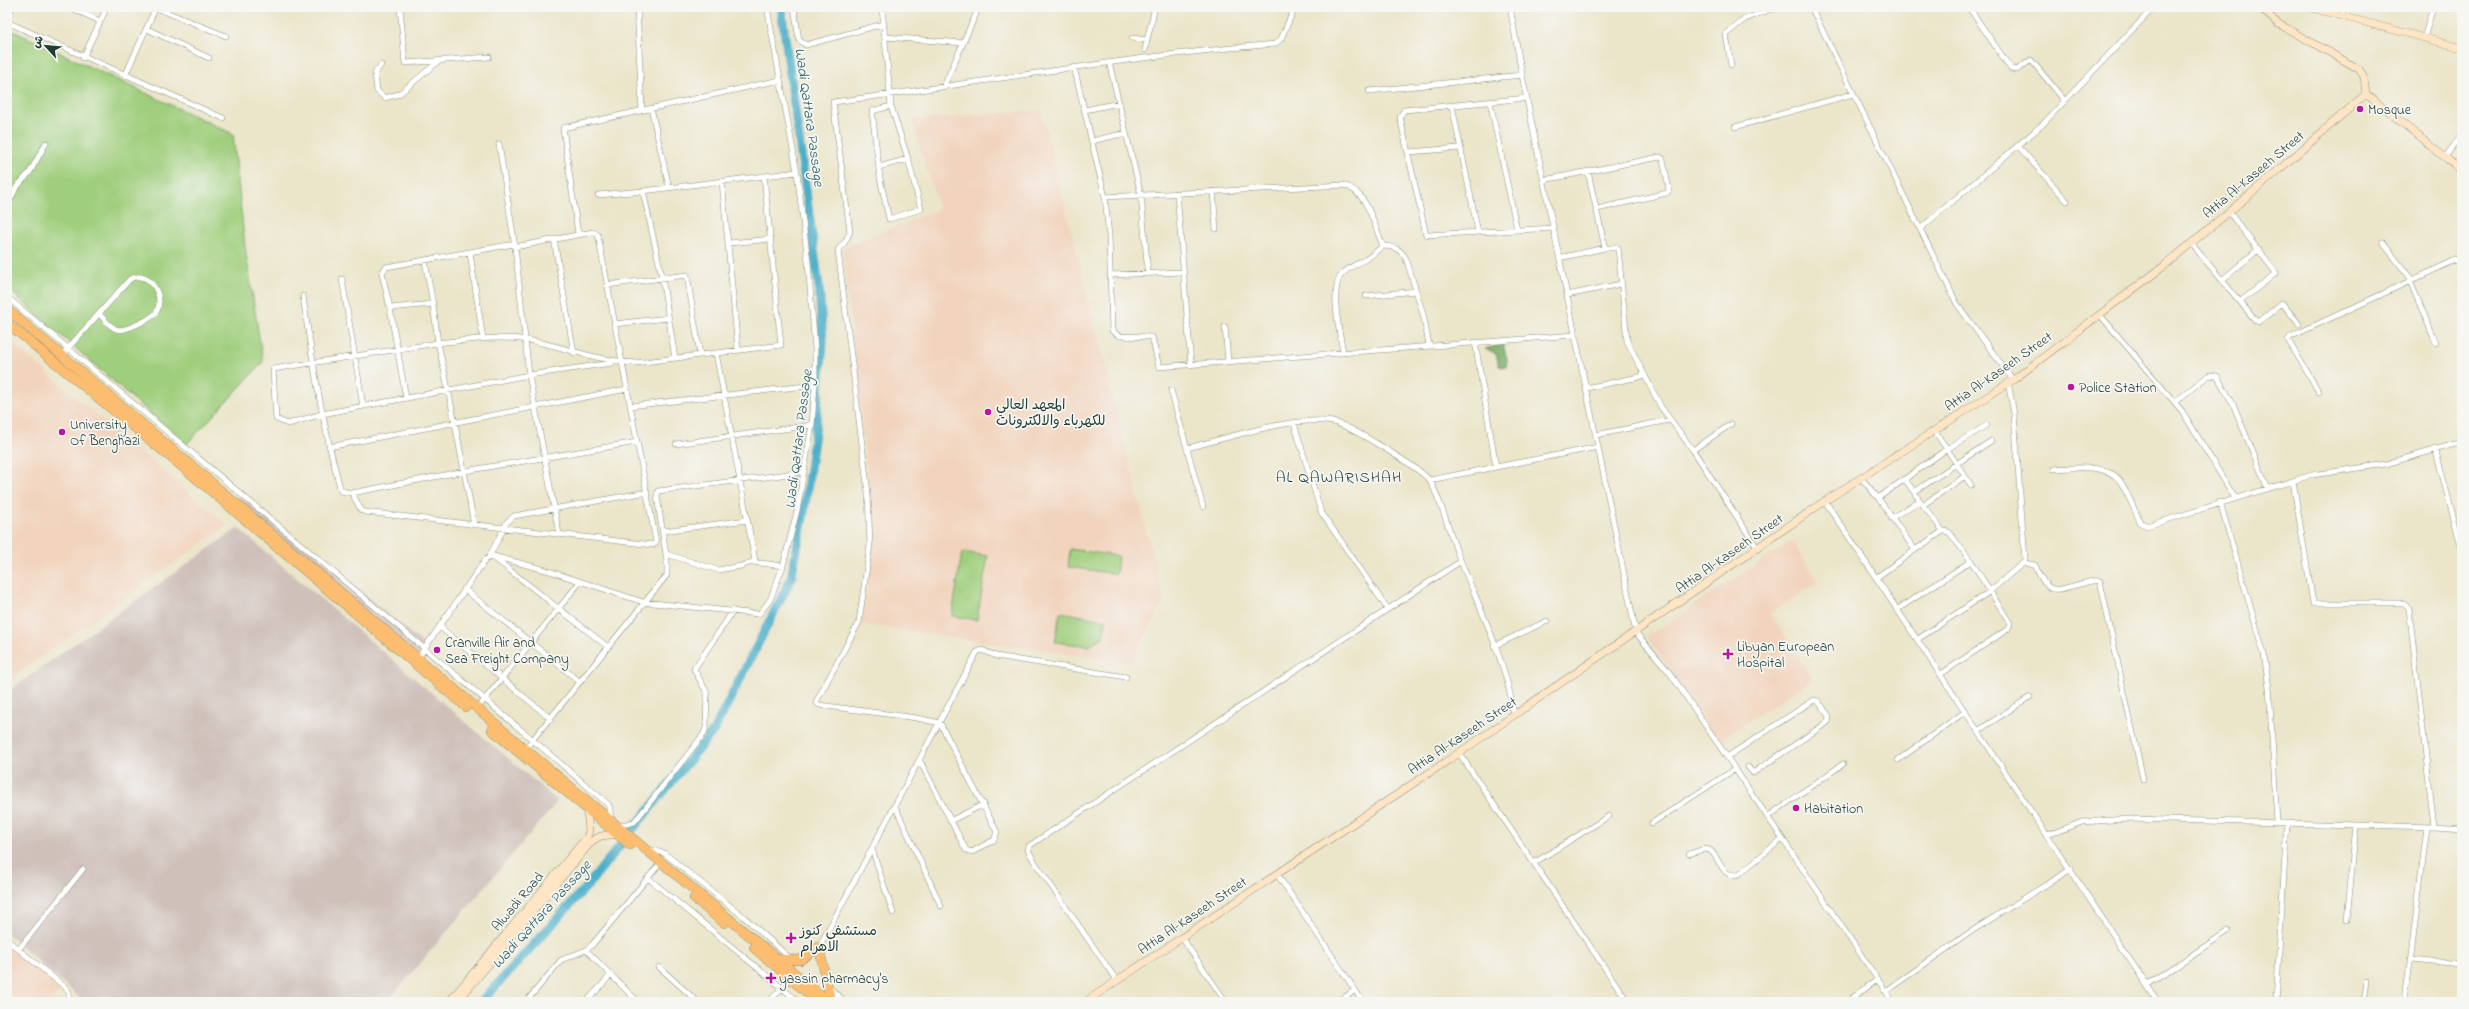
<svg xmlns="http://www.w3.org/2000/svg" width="2469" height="1009" font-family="'Indie Flower','Playpen Sans Arabic',sans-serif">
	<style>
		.built { fill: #f2d4be }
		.industrial { fill: #cfc0ba }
		.green { fill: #9fce7c; stroke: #5f8658 }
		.forest { fill: #7fb16c; stroke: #4f7750 }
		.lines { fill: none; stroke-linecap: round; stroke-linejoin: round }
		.river { stroke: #4bafca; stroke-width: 9 }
		.street-casing { stroke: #85917e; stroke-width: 6 }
		.secondary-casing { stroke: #85917e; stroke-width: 8 }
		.highway-casing { stroke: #85917e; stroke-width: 10 }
		.street { stroke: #fff; stroke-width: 5 }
		.secondary { stroke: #fee5c5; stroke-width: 7 }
		.highway { stroke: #fcbd6f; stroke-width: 9 }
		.poi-dot { fill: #b5179e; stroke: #f6f6f2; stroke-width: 1.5 }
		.labels { text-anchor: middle; stroke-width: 3.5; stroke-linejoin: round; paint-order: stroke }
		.poi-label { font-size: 14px; fill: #1f3d34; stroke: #f6f6f2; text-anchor: start }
		.street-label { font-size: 14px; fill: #1f3d34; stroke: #f6f6f2 }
		.water-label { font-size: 15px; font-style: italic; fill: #2c5f61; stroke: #f6f6f2 }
		.quarter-label { font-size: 16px; letter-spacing: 1px; fill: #1f3d34; stroke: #f6f6f2 }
	</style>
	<rect width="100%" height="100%" fill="#f6f6f2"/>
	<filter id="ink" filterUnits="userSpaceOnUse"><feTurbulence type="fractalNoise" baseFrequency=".025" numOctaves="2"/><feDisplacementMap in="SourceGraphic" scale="8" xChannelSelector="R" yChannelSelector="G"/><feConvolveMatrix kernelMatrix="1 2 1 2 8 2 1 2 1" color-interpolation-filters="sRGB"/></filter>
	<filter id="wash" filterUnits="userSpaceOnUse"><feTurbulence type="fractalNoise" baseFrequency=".012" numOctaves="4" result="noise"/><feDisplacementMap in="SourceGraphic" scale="16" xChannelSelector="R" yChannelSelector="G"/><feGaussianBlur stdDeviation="0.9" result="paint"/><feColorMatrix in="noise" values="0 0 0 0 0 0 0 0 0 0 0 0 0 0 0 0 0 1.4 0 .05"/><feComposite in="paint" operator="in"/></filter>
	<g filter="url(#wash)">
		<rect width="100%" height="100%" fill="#ebe5c9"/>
		<path class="built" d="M 1041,110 L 1164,601 L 1131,663 L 860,624 L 867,590 L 871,515 L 843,248 L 939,209 L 912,120 Z
			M 7,339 L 227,525 L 7,681 Z
			M 1792,541 L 1818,582 L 1770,613 L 1813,679 L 1718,741 L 1671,670 L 1646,637 Z
			M 7,943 L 64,991 L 43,1002 L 7,1002 Z"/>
		<path class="industrial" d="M 241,492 L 425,645 L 418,657 L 235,499 Z
			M 238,528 L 558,801 L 387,1002 L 84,1002 L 7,933 L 7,692 Z"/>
		<path class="green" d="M 7,28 L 233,134 L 245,247 L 263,362 L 186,445 L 7,288 Z
			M 1070,549 L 1118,556 L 1116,574 L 1068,567 Z
			M 962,552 L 988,556 L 977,620 L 952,616 Z
			M 1060,612 L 1106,620 L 1103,637 L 1089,646 L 1055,642 Z"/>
		<path class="forest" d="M 1503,344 L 1507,360 L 1506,367 L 1499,366 L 1496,354 L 1485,349 Z"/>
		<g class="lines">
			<path class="river" d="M 633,829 L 714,730 L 791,579 L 804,512 L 815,432 L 823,342 L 819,287 L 781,7
				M 481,1002 L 588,885 L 622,843"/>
		</g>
	</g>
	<g filter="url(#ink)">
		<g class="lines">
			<defs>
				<path id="street" d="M 69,7 L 100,21
					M 400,7 L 405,63 L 489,57
					M 637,7 L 642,110
					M 794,7 L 799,40 L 806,45 L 883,24
					M 882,7 L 891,106 L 908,159 L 921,209 L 889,219 L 880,178 L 872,111 L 891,106
					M 1510,7 L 1522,75 L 1636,633 L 1670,673 L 1893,1002
					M 1811,7 L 1957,304 L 2013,380
					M 156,8 L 226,36
					M 1970,9 L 2011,69 L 2017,70 L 2031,60 L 2065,101
					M 2342,16 L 2344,7
					M 7,18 L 12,7
					M 7,22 L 223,118
					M 147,29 L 209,58
					M 885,37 L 963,43
					M 1132,38 L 1147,40 L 1155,7
					M 2424,38 L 2433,7
					M 1145,50 L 1147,40
					M 83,58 L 107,7
					M 1109,62 L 1141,195 L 1148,274
					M 381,65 L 375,73 L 377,91 L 385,98 L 399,94 L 439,61
					M 1731,65 L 1726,34 L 1745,19 L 1777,7
					M 1074,67 L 1105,197 L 1109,236 L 1112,331 L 1119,336 L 1152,337 L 1159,367 L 1575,335
					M 125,76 L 156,7
					M 944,86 L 979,7
					M 1369,91 L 1522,75
					M 1527,98 L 1404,110 L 1400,117 L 1426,235 L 1554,228
					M 1490,102 L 1517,230
					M 1452,106 L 1478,232
					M 651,108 L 669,187
					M 1085,110 L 1119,103
					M 1735,127 L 1853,94
					M 1092,141 L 1126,133
					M 499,144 L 515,247 L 529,375 L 559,534
					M 2018,146 L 2067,201
					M 1408,152 L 1460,148
					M 2445,157 L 2462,135
					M 879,167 L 908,159
					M 1588,172 L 1605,248
					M 1544,180 L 1660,157 L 1663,159 L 1669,190 L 1667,193 L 1597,209
					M 722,181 L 738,350
					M 1213,191 L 1216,229
					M 1177,193 L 1191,364
					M 598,195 L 643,191
					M 1105,197 L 1343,185 C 1367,190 1374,225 1383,246
					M 7,207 L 16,188 L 30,172 L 46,143
					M 2229,212 L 2276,273 L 2240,302
					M 1920,229 L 2043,124 L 2154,7
					M 578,234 L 563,128 L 780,80
					M 554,239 L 574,353
					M 729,243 L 771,239
					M 2191,243 L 2256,321 L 2259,322 L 2282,303 L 2299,324
					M 2383,243 L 2412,280
					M 514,244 L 386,267 L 382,273 L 390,308 L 433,304 L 438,343 C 467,340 499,335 528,340 C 566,347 596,361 636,363 L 781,345 L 764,176
					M 470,253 L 483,339
					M 1559,258 L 1605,248 L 1618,248 L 1627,341 L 1661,407 L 1693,450
					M 425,261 L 433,304
					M 1110,275 L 1182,272
					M 342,279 L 363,406
					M 2222,280 L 2259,249
					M 2410,281 L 2436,343
					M 607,285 L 687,275 L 700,355
					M 1567,295 L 1621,284
					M 303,296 C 312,362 323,427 341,491 L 352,493 L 465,471 L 637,442
					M 1366,296 L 1416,291
					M 7,297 L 533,740 L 608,804 L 610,809 L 611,820
					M 390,308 L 406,398
					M 2100,315 L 2182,411 L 2235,498
					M 614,324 L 668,318
					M 1225,327 L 1228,361
					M 1475,342 L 1496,467
					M 1343,352 C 1340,334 1329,288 1342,274 C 1349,267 1357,264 1366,259 C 1372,256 1377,250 1383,246 C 1395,246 1402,250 1407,261 L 1423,314 L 1429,345
					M 61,356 L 130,279 C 150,268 168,300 154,315 C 149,319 143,322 138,324 C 115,335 115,330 99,314
					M 675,358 L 662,277 L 643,191 L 797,172
					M 2008,382 L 2014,414 L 2025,559 L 2023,563
					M 1586,388 L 1644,376
					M 1171,390 L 1203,507
					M 2319,392 L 2288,340 L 2290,337 L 2462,257
					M 2175,402 L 2209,375 L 2217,376 L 2233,404 L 2268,489
					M 630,406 L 815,385
					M 1294,423 L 1321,512 L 1387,608
					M 1731,424 L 1693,450 L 1758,549
					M 1934,430 L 1971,485
					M 1596,435 L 1669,420
					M 676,444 L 812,425
					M 329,447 L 627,389
					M 1187,448 C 1225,439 1295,415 1333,422 C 1347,424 1423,470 1430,481 C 1440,498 1450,533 1457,552 C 1478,605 1506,659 1514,715
					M 2435,448 L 2461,546
					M 2054,469 C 2073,468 2107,463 2120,481 C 2128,493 2134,509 2140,522 L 2147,526 L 2312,475 L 2386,464 L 2462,442
					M 1862,479 L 1878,498 L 1915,550 L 1877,577
					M 1905,479 L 1920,501
					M 1430,480 L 1598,447
					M 2293,481 L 2313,603 L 2404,603 L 2409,608 L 2434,827
					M 1914,492 L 1991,441
					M 352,493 L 361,510 L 365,512 L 653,545 L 656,542 L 598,235 L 593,232 L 515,247
					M 1878,498 L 1947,449 L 1987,425
					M 1825,501 L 2158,1002
					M 2220,502 L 2264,654 L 2269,687 L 2277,823
					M 1923,505 L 1943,531
					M 1891,518 L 1920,501 L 1923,505 L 1965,476
					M 474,525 C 463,464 452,404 438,343 L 273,369 L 276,419 L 288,424 L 322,414 L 529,375 L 612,363
					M 663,531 L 747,520
					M 1915,550 L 1943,531 L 1949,532 L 1971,561 L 2010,623 L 2008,629 L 1941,674
					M 666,554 L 718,570 L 741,566 L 755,561 L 716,353
					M 489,557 L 507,522 L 514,516 L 647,492
					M 493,557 L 608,647
					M 753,562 L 783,566
					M 464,589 L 579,681
					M 1898,609 L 1971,561
					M 440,627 L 551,719
					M 1918,639 L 1989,592 L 2023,563 L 2035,565 C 2048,597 2054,591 2084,583 C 2089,582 2094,580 2100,581 L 2143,779
					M 1494,646 L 1547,621
					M 418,658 L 485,560 L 493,556 L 546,570 L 643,602 L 759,614 L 770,600 L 783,566 L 797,511 L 812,425 L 815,385 L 815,349 L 808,262 L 797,172 L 767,7
					M 477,709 L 580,582
					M 1979,730 L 2030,697
					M 525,749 L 667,575 L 667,561 L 657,496 L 658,491 L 804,472
					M 1459,753 L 1628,1002
					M 1727,757 L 1814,700 L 1818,701 L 1829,716 L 1828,722 L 1753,773 L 1748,767
					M 1898,760 L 1966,711
					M 920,761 L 966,850 L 972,852 L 994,840 L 997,832 L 940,723 L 917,718 L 819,705 L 816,702 L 859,622 L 870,545 L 868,493 L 838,250 L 845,242 L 850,232 L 833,102 C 981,83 1127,56 1275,44 L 1281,39 L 1295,7
					M 895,806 L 941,906
					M 1767,817 L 1843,764
					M 950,821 L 984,804
					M 1652,823 L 1735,769
					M 618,826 L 634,822 L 640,815 L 703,735 L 706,728 L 707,693 L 694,669 L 733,611
					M 2048,835 L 2082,822 L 2128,819 L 2434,827 L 2462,829
					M 872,849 L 893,913
					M 650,850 L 664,853 L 744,917 L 791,959
					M 1689,854 L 1704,849 L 1710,850 C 1721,860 1722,879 1739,874 L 1782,839
					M 1534,863 L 1609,816
					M 1277,874 L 1363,1002
					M 648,878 L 799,1002
					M 2347,920 L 2356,825
					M 1182,938 L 1226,1002
					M 7,940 L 65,987 L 69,992 L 69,1002
					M 819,947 L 977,652 L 982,650 L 996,656 L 1126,677
					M 19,949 L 83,869
					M 586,950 L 638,1002
					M 2411,959 L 2462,964
					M 659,967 L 698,1002
					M 1117,981 L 1034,861 L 1028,850 L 1029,846 L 1461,561
					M 2147,985 L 2228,931
					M 829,987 L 845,1002
					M 1886,991 L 1972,931 L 2071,869
					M 526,1002 L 561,960 L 586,950 L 592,945 L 657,867
					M 586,1002 L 611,975
					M 769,1002 L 790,979
					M 1338,1002 L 1355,990
					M 1847,1002 L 1878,979
					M 2276,1002 L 2287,823
					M 2364,1002 L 2367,981
					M 2405,1002 L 2427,827
					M 2460,1002 L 2462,991"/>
				<path id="secondary" d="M 2260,7 L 2277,23 L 2359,69 L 2364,77 L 2366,94 L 2462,171
					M 2308,7 L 2462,48
					M 449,1002 L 587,837 L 589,831 L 587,810
					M 457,1002 L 592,841 L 601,836 L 617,834
					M 1085,1002 L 1459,753 L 1825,501 L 2013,380 L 2164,266 L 2267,180 L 2366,94"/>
				<path id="highway" d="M 7,309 L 525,749 L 829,1002
					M 7,323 L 197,479 L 466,707
					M 492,730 L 630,845
					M 694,898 L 724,923
					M 754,948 L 818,1002
					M 776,959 L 800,960 L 819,947 L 831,1002"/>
			</defs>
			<use href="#street" class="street-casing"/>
			<use href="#secondary" class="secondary-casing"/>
			<use href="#highway" class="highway-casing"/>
			<use href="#street" class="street"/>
			<use href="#secondary" class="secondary"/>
			<use href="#highway" class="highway"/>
		</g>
	</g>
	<g class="poi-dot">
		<circle cx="2360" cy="109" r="4"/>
		<circle cx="2071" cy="387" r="4"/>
		<circle cx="988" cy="412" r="4"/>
		<circle cx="62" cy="432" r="4"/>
		<circle cx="437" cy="650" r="4"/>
		<path d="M1726 648h4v4h4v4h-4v4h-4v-4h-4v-4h4z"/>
		<circle cx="1796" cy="808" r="4"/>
		<path d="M789 932h4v4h4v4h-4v4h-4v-4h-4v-4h4z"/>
		<path d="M769 972h4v4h4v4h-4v4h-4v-4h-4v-4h4z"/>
	</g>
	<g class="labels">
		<g class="poi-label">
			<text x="2368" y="114">Mosque</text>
			<text x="2079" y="392">Police Station</text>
			<text x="996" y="409">المعهد العالي<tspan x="996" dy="16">للكهرباء والالكترونات</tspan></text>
			<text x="70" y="429">University<tspan x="70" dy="16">Of Benghazi</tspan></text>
			<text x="445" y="647">Cranville Air and<tspan x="445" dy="16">Sea Freight Company</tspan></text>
			<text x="1737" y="651">Libyan European<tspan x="1737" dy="16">Hospital</tspan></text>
			<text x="1804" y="813">Habitation</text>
			<text x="800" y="935">مستشفى كنوز<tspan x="800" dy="16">الاهرام</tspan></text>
			<text x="779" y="983">yassin pharmacy’s</text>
		</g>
		<g class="street-label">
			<text transform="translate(2253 174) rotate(-40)" y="5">Attia Al-Kaseeh Street</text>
			<text transform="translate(1998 371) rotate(-35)" y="5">Attia Al-Kaseeh Street</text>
			<text transform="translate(1729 553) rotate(-35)" y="5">Attia Al-Kaseeh Street</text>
			<text transform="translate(1462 735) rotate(-34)" y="5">Attia Al-Kaseeh Street</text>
			<text transform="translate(517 901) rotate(-50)" y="5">Alwadi Road</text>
			<text transform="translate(1192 915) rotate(-34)" y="5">Attia Al-Kaseeh Street</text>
		</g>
		<g class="water-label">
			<text transform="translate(810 117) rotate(82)" y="5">Wadi Qattara Passage</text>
			<text transform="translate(798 439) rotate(-83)" y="5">Wadi Qattara Passage</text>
			<text transform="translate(541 914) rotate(-48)" y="5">Wadi Qattara Passage</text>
		</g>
		<g class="quarter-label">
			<text x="1339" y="482">AL QAWARISHAH</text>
		</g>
	</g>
	<rect width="2469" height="1009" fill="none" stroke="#f6f6f2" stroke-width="24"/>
	<g transform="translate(46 46) rotate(297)" stroke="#f6f6f2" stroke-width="3" paint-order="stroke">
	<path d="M0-3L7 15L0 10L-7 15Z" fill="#1f3d34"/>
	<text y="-6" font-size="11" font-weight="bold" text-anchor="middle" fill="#1f3d34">ش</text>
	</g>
</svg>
